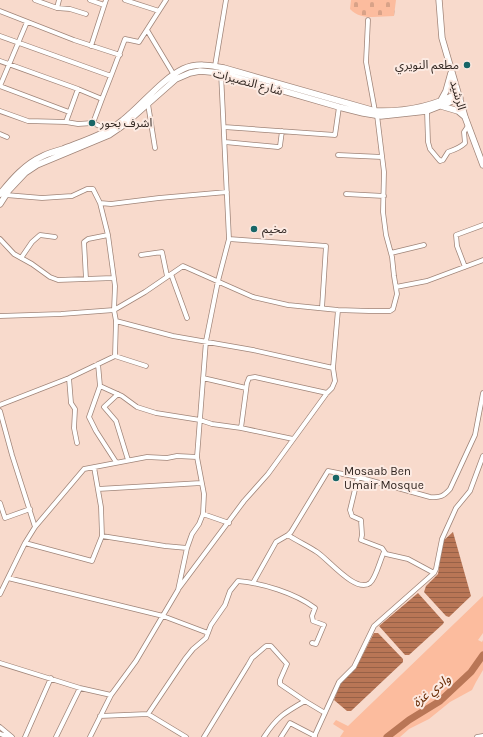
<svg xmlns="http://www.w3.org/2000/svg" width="483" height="737" font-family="Karla,'Noto Sans Arabic',sans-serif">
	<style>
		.grass { fill: #fcbc9e }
		.cemetery { fill: url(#cemetery-stones) }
		.water { fill: url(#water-rules) }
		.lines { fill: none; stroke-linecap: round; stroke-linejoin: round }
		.river { stroke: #b97656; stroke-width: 7 }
		.street-casing { stroke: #a08579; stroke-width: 5.5 }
		.secondary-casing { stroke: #a08579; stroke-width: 7 }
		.street { stroke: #fff; stroke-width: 4 }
		.secondary { stroke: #fff; stroke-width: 5.5 }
		.poi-dot { fill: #186667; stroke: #fceae2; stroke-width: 1.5 }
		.labels { text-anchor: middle; stroke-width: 4; stroke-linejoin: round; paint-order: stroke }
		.poi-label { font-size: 12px; fill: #322722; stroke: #fceae2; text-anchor: start }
		.street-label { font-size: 12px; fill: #322722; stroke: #fceae2 }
		.water-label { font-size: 13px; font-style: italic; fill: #692b04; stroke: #fceae2 }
	</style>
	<defs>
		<pattern id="cemetery-stones" width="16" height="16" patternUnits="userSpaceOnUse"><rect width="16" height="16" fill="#fcbc9e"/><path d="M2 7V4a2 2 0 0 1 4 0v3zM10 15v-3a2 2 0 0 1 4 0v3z" fill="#d8a288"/></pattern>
		<pattern id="water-rules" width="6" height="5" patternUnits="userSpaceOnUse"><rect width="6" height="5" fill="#b97656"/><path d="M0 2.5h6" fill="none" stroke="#976147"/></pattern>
	</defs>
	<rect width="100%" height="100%" fill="#f8dacc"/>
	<path class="grass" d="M 483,596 L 483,633 L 478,640 L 482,642 L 483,640 L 483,670 L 476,682 L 472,690 L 450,702 L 429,719 L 409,729 L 400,737 L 340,737 L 344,731 L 333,724 L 336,720 L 348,726 Z"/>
	<path class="cemetery" d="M 351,0 L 396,0 L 394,16 C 379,16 361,21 350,9 Z"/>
	<path class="water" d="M 453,532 L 471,596 L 449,617 L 446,616 L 424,592 L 426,586 L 438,574 L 443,541 Z
		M 418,593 L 444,622 L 443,624 L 409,655 L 405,655 L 379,626 Z
		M 374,633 L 378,633 L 403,659 L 403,662 L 351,711 L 347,711 L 334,700 L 340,684 L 356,668 Z"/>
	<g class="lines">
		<path class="river" d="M 387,737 L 409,720 L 440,701 L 471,672 L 483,655"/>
		<defs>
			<path id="street" d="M 35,0 L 57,8 L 70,9 L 86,14
				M 90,0 L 104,5
				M 125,0 L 159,11
				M 57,8 L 59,0
				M 0,11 L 74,40 L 120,55
				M 368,20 L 366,62 L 375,111
				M 147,30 L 174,75
				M 0,36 L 111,76 L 125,39 L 139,42 L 166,0
				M 91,46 L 106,0
				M 0,61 L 78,89 L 102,99 L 93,123
				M 215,66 L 226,0
				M 0,86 L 69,112
				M 0,86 L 27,22
				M 102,99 L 111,76
				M 148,104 L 155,148
				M 0,111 L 28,121 L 66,122 L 78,124 L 93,123 L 108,130
				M 427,111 L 428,142 L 430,149 L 440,161 L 443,160 L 448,152 C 454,150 460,148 465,143 L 464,132 L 468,126
				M 66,122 L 78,89
				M 224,127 L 335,135 L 339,107
				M 0,134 L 7,137
				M 225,142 L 278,147 L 280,146 L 282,131
				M 338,155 L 382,157
				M 346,194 L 384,196
				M 6,195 L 42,198 L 72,196 L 87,189 L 93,189 L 100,203 L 111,204 L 159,198 L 227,192
				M 0,239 L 14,254 L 32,264 L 50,277 L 58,280 L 113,278
				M 229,239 L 326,246 L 322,308
				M 391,253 L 424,245
				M 141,255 L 162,252 L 167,276
				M 21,258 L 32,242 L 40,235 L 55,237
				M 465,267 L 457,246 L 456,235 L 483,225
				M 171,274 L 187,318
				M 86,279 L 84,242 L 88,239 L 108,235
				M 396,287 L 427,281 L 483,260
				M 0,316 L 61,314 L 114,310 L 115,286 L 108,235 L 100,203
				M 116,321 L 173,336 L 253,350 L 333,368
				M 115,356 L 146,366
				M 98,364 L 100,386 L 89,417 L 96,431 L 116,462
				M 69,378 L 71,403 L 75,409 L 74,428 L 77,443
				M 203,378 L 246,388
				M 100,386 L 122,396 L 137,407 L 156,413 L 200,420 L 212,424 L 241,428 L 293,439
				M 118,394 L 104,407 L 116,421 L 128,460
				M 0,405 L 69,378 L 115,356 L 116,321 L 114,310 L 145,292 L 183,266 L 253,297 L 288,305 L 338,310 L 369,311 L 390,311 L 393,309 L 397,294 L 394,276 L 392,257 L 386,235 L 383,212 L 384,172 L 377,115
				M 0,411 L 12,455 L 35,527
				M 241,428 L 247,383 L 249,378 L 255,377 L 327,393
				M 94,467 L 101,507 L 102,536
				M 358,477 L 350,510 L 352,516 L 361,520 L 362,535 L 361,540 L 382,548 L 386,554 L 408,559 L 434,573
				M 98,489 L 201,483
				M 0,503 L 5,518 L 30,509
				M 203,514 L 229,523
				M 288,535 L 291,532 L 328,471 L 358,477 L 430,497 C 440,498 444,496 450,489 L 475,435 L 483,393
				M 25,543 L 92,561 L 102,536 L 165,546 L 187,548
				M 8,578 L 163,616 L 208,633
				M 253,583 L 276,542 L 288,535 C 297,541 308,546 317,552 C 328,559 356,594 370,583 C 376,578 380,560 384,552
				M 179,588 L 244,501 L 268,474 L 327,393 L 332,388 L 335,381 L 333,368 L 338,310
				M 0,594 L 25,543 L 35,527 L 84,469 L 147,457 L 167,458 L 177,456 L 197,457
				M 0,663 L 80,688 L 111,695
				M 148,714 L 185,659 L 193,649 L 206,638 L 211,625 L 225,605 L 230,591 L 238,581 C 262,583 295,593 315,608 L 312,616 L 313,621 L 324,625 L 316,644 L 312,643
				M 100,716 L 148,714 L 186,737
				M 0,727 L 12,737
				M 0,734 L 9,737
				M 25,737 L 51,678
				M 56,737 L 80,688
				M 90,737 L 111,695 L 136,661 L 178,590 L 187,548 L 192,534 L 199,524 L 203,514 L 204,494 L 197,457 L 206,341 L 218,281 L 229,239 L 221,73
				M 204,737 L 248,665 L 252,658 L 266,646 L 271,646 L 287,664 L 280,680 L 280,684 L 305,701
				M 264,737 C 277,717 284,713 305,701 L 325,713
				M 281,737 L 290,723 L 315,736
				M 314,737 L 339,682 L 354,667 L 374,626 L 434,573 L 436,569 L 442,539 L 456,508 L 470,491 L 483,456
				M 477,737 L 483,736"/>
			<path id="secondary" d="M 439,0 L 442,38 L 465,117 L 483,165
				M 440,102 L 446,91 L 451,73
				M 441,106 L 458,111 L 464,116
				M 0,194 C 12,179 25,164 43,156 C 49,153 56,151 63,149 C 83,141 106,134 123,120 C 141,106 162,79 183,69 C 196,63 210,65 224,68 L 375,111 C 404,112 432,107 458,93
				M 0,204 L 9,190 L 25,173 L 37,165 L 109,135 L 125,124 L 176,79 L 190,73 L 200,71 L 221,73 L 339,107 L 363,113 L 381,116 L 427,111 L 460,98"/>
		</defs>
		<use href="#street" class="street-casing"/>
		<use href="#secondary" class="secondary-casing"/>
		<use href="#street" class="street"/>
		<use href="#secondary" class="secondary"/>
	</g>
	<g class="poi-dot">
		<circle cx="467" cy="65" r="4"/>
		<circle cx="92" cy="123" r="4"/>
		<circle cx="254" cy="229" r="4"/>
		<circle cx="336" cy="478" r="4"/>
	</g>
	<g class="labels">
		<g class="poi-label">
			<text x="459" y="69" text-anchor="end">مطعم النويري</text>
			<text x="100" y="127">اشرف بحور</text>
			<text x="262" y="233">مخيم</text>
			<text x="344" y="475">Mosaab Ben<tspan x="344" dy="14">Umair Mosque</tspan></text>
		</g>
		<g class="street-label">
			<text transform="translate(248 82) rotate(15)" y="4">شارع النصيرات</text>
			<text transform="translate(458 95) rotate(74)" y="4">الرشيد</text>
		</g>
		<g class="water-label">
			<text transform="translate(431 690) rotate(-38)" y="5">وادي غزة</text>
		</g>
	</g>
</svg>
